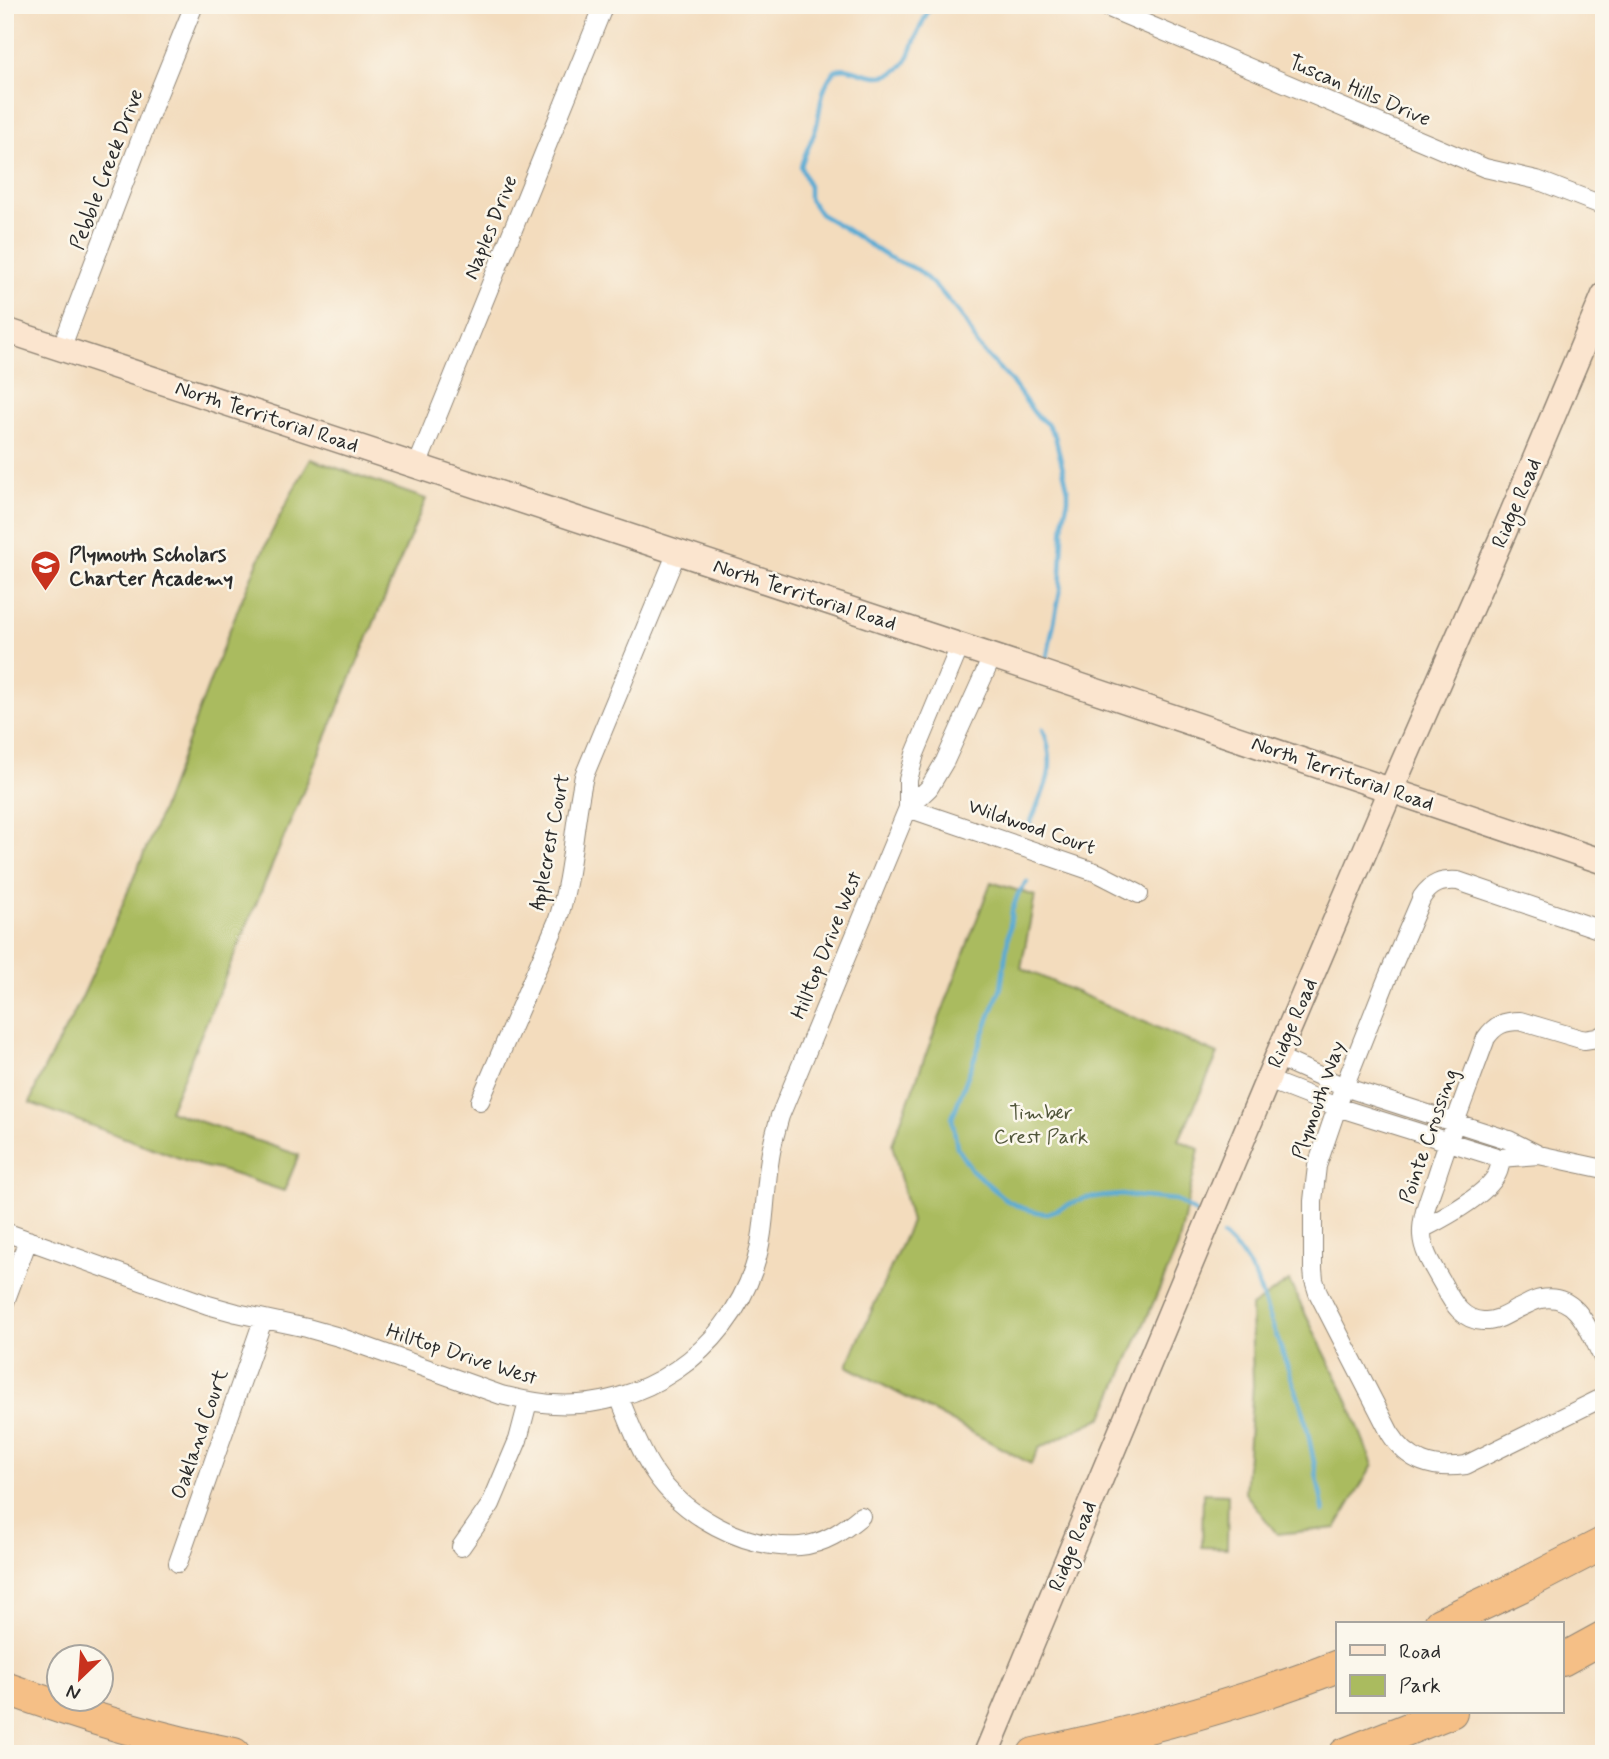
<svg xmlns="http://www.w3.org/2000/svg" width="1609" height="1759" font-family="Mynerve,sans-serif">
	<style>
		.green { fill: #aabb5f; stroke: #6a7345; stroke-width: 2 }
		.lines { fill: none; stroke-linecap: round; stroke-linejoin: round }
		.stream { stroke: #58aad3; stroke-width: 4.5 }
		.street-casing { stroke: #8f8474; stroke-width: 20 }
		.secondary-casing { stroke: #8f8474; stroke-width: 27 }
		.highway-casing { stroke: #8f8474; stroke-width: 34 }
		.street { stroke: #fff; stroke-width: 18 }
		.secondary { stroke: #fbe5cf; stroke-width: 24 }
		.highway { stroke: #f5bf86; stroke-width: 32 }
		.labels { text-anchor: middle; stroke-width: 5; stroke-linejoin: round; paint-order: stroke }
		.street-label { font-size: 21px; fill: #2b2b2b; stroke: #fbf7ec }
		.poi-label { font-size: 21px; font-weight: bold; fill: #2b2b2b; stroke: #fbf7ec; text-anchor: start }
		.park-label { font-size: 21px; fill: #51563b; stroke: #fbf7ec }
	</style>
	<rect width="100%" height="100%" fill="#fbf7ec"/>
	<filter id="ink" filterUnits="userSpaceOnUse"><feTurbulence type="fractalNoise" baseFrequency=".0143" numOctaves="2"/><feDisplacementMap in="SourceGraphic" scale="14" xChannelSelector="R" yChannelSelector="G"/><feConvolveMatrix kernelMatrix="1 2 1 2 8 2 1 2 1" color-interpolation-filters="sRGB"/></filter>
	<filter id="wash" filterUnits="userSpaceOnUse"><feTurbulence type="fractalNoise" baseFrequency=".00686" numOctaves="4" result="noise"/><feDisplacementMap in="SourceGraphic" scale="28" xChannelSelector="R" yChannelSelector="G"/><feGaussianBlur stdDeviation="1.57" result="paint"/><feColorMatrix in="noise" values="0 0 0 0 0 0 0 0 0 0 0 0 0 0 0 0 0 1.4 0 .05"/><feComposite in="paint" operator="in"/></filter>
	<g filter="url(#wash)">
		<rect width="100%" height="100%" fill="#f3dcbd"/>
		<path class="green" d="M 311,459 L 426,499 L 169,1111 L 299,1155 L 284,1191 L 224,1171 L 201,1166 L 30,1103 C 43,1064 67,1030 84,993 C 105,948 123,902 143,856 C 198,724 237,583 311,459 Z
			M 991,882 L 1035,896 L 1021,968 L 1218,1054 L 1179,1140 L 1199,1149 L 1178,1247 L 1103,1417 L 1039,1448 L 1031,1464 L 847,1366 L 911,1222 L 892,1144 Z
			M 1289,1281 L 1346,1396 L 1373,1465 L 1336,1528 L 1277,1534 L 1245,1493 L 1253,1385 L 1251,1307 Z
			M 1203,1493 L 1228,1494 L 1227,1548 L 1202,1547 Z"/>
		<g class="lines">
			<path class="stream" d="M 931,5 C 926,15 921,25 917,35 C 913,44 911,56 904,64 C 879,94 848,57 834,72 C 820,87 821,109 816,128 C 812,140 806,151 802,163 L 801,167 L 809,186 L 809,198 L 820,214 L 844,228 L 888,257 L 918,270 L 943,294 L 965,321 L 978,346 L 1011,381 L 1035,414 L 1048,425 L 1055,436 L 1068,490 L 1068,500 L 1064,516 L 1060,592 L 1047,657
				M 1030,824 C 1044,786 1059,772 1043,729
				M 1027,882 L 1018,894 L 1012,911 L 1001,987 L 952,1118 L 957,1147 L 972,1170 L 1006,1200 L 1022,1208 L 1046,1214 L 1085,1198 L 1122,1195 L 1176,1200 L 1196,1213
				M 1223,1236 L 1240,1253 L 1255,1276 L 1304,1413 L 1324,1512"/>
		</g>
	</g>
	<g filter="url(#ink)">
		<g class="lines">
			<defs>
				<path id="street" d="M 1102,5 L 1485,168 L 1537,180 L 1604,206
					M 61,349 L 154,104 L 194,5
					M 417,466 L 604,5
					M 908,808 L 1098,873 L 1139,894
					M 908,808 L 929,788 L 945,761 L 992,657
					M 1604,931 L 1458,881 C 1441,880 1432,883 1422,897 L 1387,979 L 1344,1087 L 1317,1166 L 1313,1201 L 1313,1269 L 1314,1280 L 1318,1293 L 1390,1433 C 1408,1462 1433,1470 1466,1465 L 1604,1397
					M 1604,1034 L 1597,1038 L 1584,1040 L 1520,1021 C 1504,1021 1495,1025 1486,1038 C 1469,1085 1451,1131 1436,1178 C 1430,1196 1421,1216 1422,1235 C 1423,1254 1436,1271 1445,1288 C 1453,1304 1463,1320 1483,1321 C 1495,1322 1506,1315 1517,1309 C 1525,1306 1533,1300 1541,1299 C 1579,1292 1590,1334 1604,1360
					M 1277,1057 L 1344,1087 L 1509,1140 L 1539,1155 L 1604,1169
					M 1268,1080 L 1337,1107 L 1500,1158 L 1539,1155
					M 480,1101 L 557,922 C 573,875 573,825 584,776 L 677,552
					M 1422,1229 C 1442,1219 1493,1192 1499,1169 C 1500,1166 1500,1162 1500,1158
					M 5,1232 L 208,1305 L 237,1313 L 307,1328 L 339,1337 L 501,1395 C 518,1399 535,1403 553,1404 C 642,1410 726,1352 754,1268 C 766,1232 764,1194 770,1158 C 772,1144 776,1130 780,1116 L 908,808 L 908,780 L 915,754 L 960,646
					M 5,1302 L 28,1240
					M 619,1397 C 629,1421 638,1447 653,1470 C 682,1515 745,1550 800,1546 C 824,1544 843,1531 861,1516
					M 461,1547 L 491,1504 L 518,1440 L 528,1402
					M 178,1563 L 263,1320"/>
				<path id="secondary" d="M 5,330 L 1025,667 L 1604,862
					M 986,1754 L 1277,1057 L 1391,790 L 1505,530 L 1604,295"/>
				<path id="highway" d="M 1440,1624 L 1521,1586 L 1604,1543
					M 1562,1660 L 1604,1637
					M 5,1688 C 79,1715 156,1739 234,1754
					M 1034,1754 C 1137,1732 1240,1705 1338,1666
					M 1345,1754 L 1451,1712"/>
			</defs>
			<use href="#street" class="street-casing"/>
			<use href="#secondary" class="secondary-casing"/>
			<use href="#highway" class="highway-casing"/>
			<use href="#street" class="street"/>
			<use href="#secondary" class="secondary"/>
			<use href="#highway" class="highway"/>
		</g>
	</g>
	<defs>
		<symbol id="school-pin" viewBox="-11 -11 22 30"><path d="M0 17L-7.5 6A9.5 9.5 0 1 1 7.5 6Z" fill="#c8321e" stroke="#fbf7ec"/><path d="M0-5L7-2L0 1L-7-2ZM-4 1L0 2.5L4 1V4Q0 6-4 4Z" fill="#fff"/></symbol>
	</defs>
	<g fill-rule="evenodd">
		<use href="#school-pin" x="28" y="548" width="35" height="47"/>
	</g>
	<g class="labels">
		<g class="street-label">
			<text transform="translate(1360 90) rotate(23)" y="7">Tuscan Hills Drive</text>
			<text transform="translate(106 169) rotate(-69)" y="7">Pebble Creek Drive</text>
			<text transform="translate(490 227) rotate(-68)" y="7">Naples Drive</text>
			<text transform="translate(267 416) rotate(18)" y="7">North Territorial Road</text>
			<text transform="translate(1516 503) rotate(-67)" y="7">Ridge Road</text>
			<text transform="translate(805 594) rotate(18)" y="7">North Territorial Road</text>
			<text transform="translate(1343 773) rotate(19)" y="7">North Territorial Road</text>
			<text transform="translate(1032 826) rotate(19)" y="7">Wildwood Court</text>
			<text transform="translate(549 842) rotate(-79)" y="7">Applecrest Court</text>
			<text transform="translate(826 945) rotate(-68)" y="7">Hilltop Drive West</text>
			<text transform="translate(1292 1023) rotate(-67)" y="7">Ridge Road</text>
			<text transform="translate(1318 1100) rotate(-71)" y="7">Plymouth Way</text>
			<text transform="translate(1428 1136) rotate(-71)" y="7">Pointe Crossing</text>
			<text transform="translate(462 1354) rotate(18)" y="7">Hilltop Drive West</text>
			<text transform="translate(199 1434) rotate(-71)" y="7">Oakland Court</text>
			<text transform="translate(1072 1546) rotate(-68)" y="7">Ridge Road</text>
		</g>
		<g class="poi-label">
			<text x="69" y="561">Plymouth Scholars<tspan x="69" dy="24">Charter Academy</tspan></text>
		</g>
		<g class="park-label">
			<text x="1041" y="1119">Timber<tspan x="1041" dy="24">Crest Park</tspan></text>
		</g>
	</g>
	<rect width="1609" height="1759" fill="none" stroke="#fbf7ec" stroke-width="28"/>
	<rect x="1336" y="1622" width="228" height="91" fill="#fbf7ec" stroke="#a8a59f" stroke-width="2"/>
	<rect x="1350" y="1645" width="35" height="10" fill="#fbe5cf" stroke="#a8a59f" stroke-width="2"/>
	<text x="1399" y="1658" font-size="21" fill="#2b2b2b">Road</text>
	<rect x="1350" y="1675" width="35" height="21" fill="#aabb5f" stroke="#a8a59f" stroke-width="2"/>
	<text x="1399" y="1692" font-size="21" fill="#2b2b2b">Park</text>
	<g transform="translate(80 1678) rotate(205)"><circle r="33" fill="#fbf7ec" stroke="#a8a59f" stroke-width="2"/>
	<path d="M0-5L12 26L0 18L-12 26Z" fill="#c8321e"/>
	<text y="-10" font-size="19" font-weight="bold" text-anchor="middle" fill="#2b2b2b">N</text>
	</g>
</svg>
